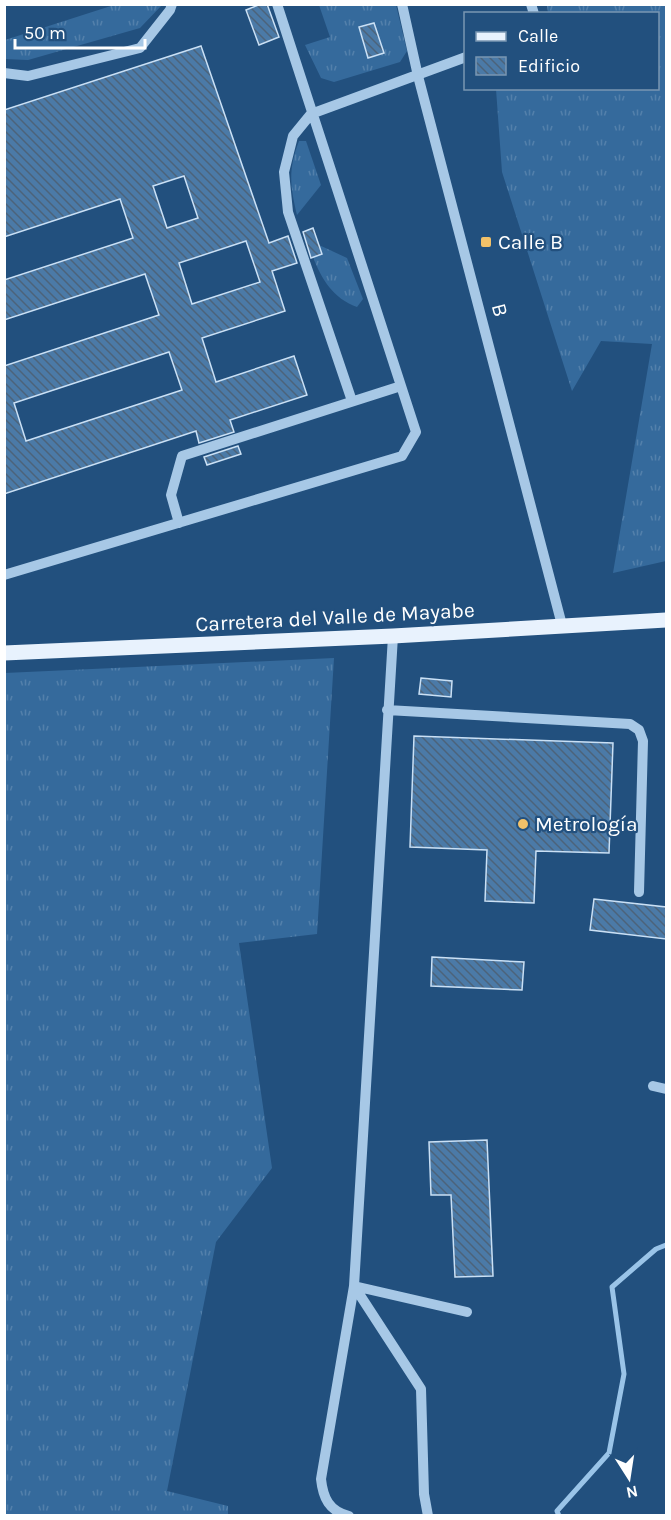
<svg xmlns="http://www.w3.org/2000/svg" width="671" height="1520" font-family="Karla,sans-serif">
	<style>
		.grass { fill: url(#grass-tufts) }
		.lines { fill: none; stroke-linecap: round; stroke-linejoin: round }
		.stream { stroke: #9ac4e8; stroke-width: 5 }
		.building { fill: url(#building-back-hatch); stroke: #cae0f5; stroke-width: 1.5; fill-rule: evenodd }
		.minor { stroke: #a7c8e6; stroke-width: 10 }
		.major { stroke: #e8f2fd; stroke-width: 15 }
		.poi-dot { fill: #f2c169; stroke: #22507e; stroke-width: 2 }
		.labels { text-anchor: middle; stroke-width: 4.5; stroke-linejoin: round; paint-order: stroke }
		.poi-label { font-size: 21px; fill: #fff; stroke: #22507e; text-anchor: start }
		.street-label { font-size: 21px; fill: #fff; stroke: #22507e }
	</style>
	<defs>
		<pattern id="grass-tufts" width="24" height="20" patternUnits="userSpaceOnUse" patternTransform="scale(1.5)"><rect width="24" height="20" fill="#356a9c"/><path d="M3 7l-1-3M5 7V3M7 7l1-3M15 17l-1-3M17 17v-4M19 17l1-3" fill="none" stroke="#5380ab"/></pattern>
		<pattern id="building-back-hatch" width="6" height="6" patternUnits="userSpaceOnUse" patternTransform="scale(1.5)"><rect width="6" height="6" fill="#4b7aa7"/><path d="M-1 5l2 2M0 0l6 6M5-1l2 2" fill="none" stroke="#4c637a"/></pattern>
	</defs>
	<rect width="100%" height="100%" fill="#22507e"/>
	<path class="grass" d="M 114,5 L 162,5 L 140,28 L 28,60 L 5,59 L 5,40 Z
		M 319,5 L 396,5 L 407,51 L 400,62 L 334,82 L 321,78 L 305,45 L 330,37 Z
		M 551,5 L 666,5 L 666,561 L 613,573 L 652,344 L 601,341 L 572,391 L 502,172 L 496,89 L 658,88 L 658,14 L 548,13 L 547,6 Z
		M 299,141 L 306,141 L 321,185 L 297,215 C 290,185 288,170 299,141 Z
		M 319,245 L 347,258 L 363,299 L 357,307 C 333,298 322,280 313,257 L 322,254 Z
		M 334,658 L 317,934 L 239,943 L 272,1168 L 216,1242 L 167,1491 L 228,1506 L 228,1515 L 5,1515 L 5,673 Z"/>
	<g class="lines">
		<path class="stream" d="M 559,1516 L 557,1511 L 609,1453 L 624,1374 L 612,1287 L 656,1249 L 666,1245"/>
	</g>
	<path class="building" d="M 261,4 L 267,4 L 279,37 L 259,45 L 246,10 Z
		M 374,23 L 384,53 L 368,58 L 359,27 Z
		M 201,46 L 269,243 L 288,236 L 297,263 L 272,271 L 285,311 L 202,338 L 216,382 L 294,356 L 307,395 L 230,420 L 234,432 L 199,443 L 196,431 L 4,494 L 4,366 L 159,315 L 145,274 L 4,320 L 4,280 L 133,238 L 120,199 L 4,237 L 4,110 ZM 184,176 L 198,218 L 167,228 L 153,186 ZM 246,241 L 260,282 L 192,304 L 179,263 ZM 169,352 L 182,390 L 26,441 L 14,403 Z
		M 313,228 L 322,254 L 311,258 L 303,232 Z
		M 238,446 L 241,454 L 207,465 L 204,457 Z
		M 421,678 L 452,681 L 451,697 L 419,694 Z
		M 414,736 L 613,743 L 609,853 L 536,851 L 534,903 L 485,901 L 487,850 L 410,847 Z
		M 594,899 L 666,907 L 666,939 L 590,930 Z
		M 432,957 L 524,962 L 522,990 L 431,986 Z
		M 487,1140 L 493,1276 L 455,1277 L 451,1195 L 431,1195 L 429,1142 Z"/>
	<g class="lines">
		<path class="minor" d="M 402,4 L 418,76 L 562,625
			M 531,4 L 534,14
			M 4,73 L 28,76 L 140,48 L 170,10 L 172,4
			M 352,401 L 288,212 L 284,172 L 293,136 L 311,114 L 466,57
			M 179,523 L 171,495 L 182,456 L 401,386
			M 4,575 L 402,456 L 416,432 L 277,4
			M 387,710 L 630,724 L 639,730 L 643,741 L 639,892
			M 653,1086 L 666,1089
			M 354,1286 L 421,1389 L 424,1494 L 428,1516
			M 354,1286 L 467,1312
			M 349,1516 C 329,1511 323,1498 321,1479 L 354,1286 L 393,636"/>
		<path class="major" d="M 4,653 L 393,636 L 666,620"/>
	</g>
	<g class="poi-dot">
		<rect x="480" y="236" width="12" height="12" rx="3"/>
		<circle cx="523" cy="824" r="6"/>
	</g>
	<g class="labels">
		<g class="poi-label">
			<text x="498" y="249">Calle B</text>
			<text x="535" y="831">Metrología</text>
		</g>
		<g class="street-label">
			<text transform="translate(500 310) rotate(75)" y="7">B</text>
			<text transform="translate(335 617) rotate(-3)" y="7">Carretera del Valle de Mayabe</text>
		</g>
	</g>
	<rect width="671" height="1520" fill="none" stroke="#ffffff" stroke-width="12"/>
	<rect x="464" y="12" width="195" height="78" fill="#22507e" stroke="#7a96b2" stroke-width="1.5"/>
	<rect x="476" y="32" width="30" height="9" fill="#e8f2fd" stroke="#7a96b2" stroke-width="1.5"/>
	<text x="518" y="42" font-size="18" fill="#ffffff">Calle</text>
	<rect x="476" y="57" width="30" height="18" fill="url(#building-back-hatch)" stroke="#7a96b2" stroke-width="1.5"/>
	<text x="518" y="72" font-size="18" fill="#ffffff">Edificio</text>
	<g transform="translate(629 1478) rotate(168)" stroke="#22507e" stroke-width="4.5" paint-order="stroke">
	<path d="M0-4.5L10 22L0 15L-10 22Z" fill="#ffffff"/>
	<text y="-9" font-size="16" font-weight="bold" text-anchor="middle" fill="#ffffff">N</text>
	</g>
	<path d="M15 39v9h130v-9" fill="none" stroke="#ffffff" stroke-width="3"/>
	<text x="24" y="39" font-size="18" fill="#ffffff" stroke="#22507e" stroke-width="4.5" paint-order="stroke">50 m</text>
</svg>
